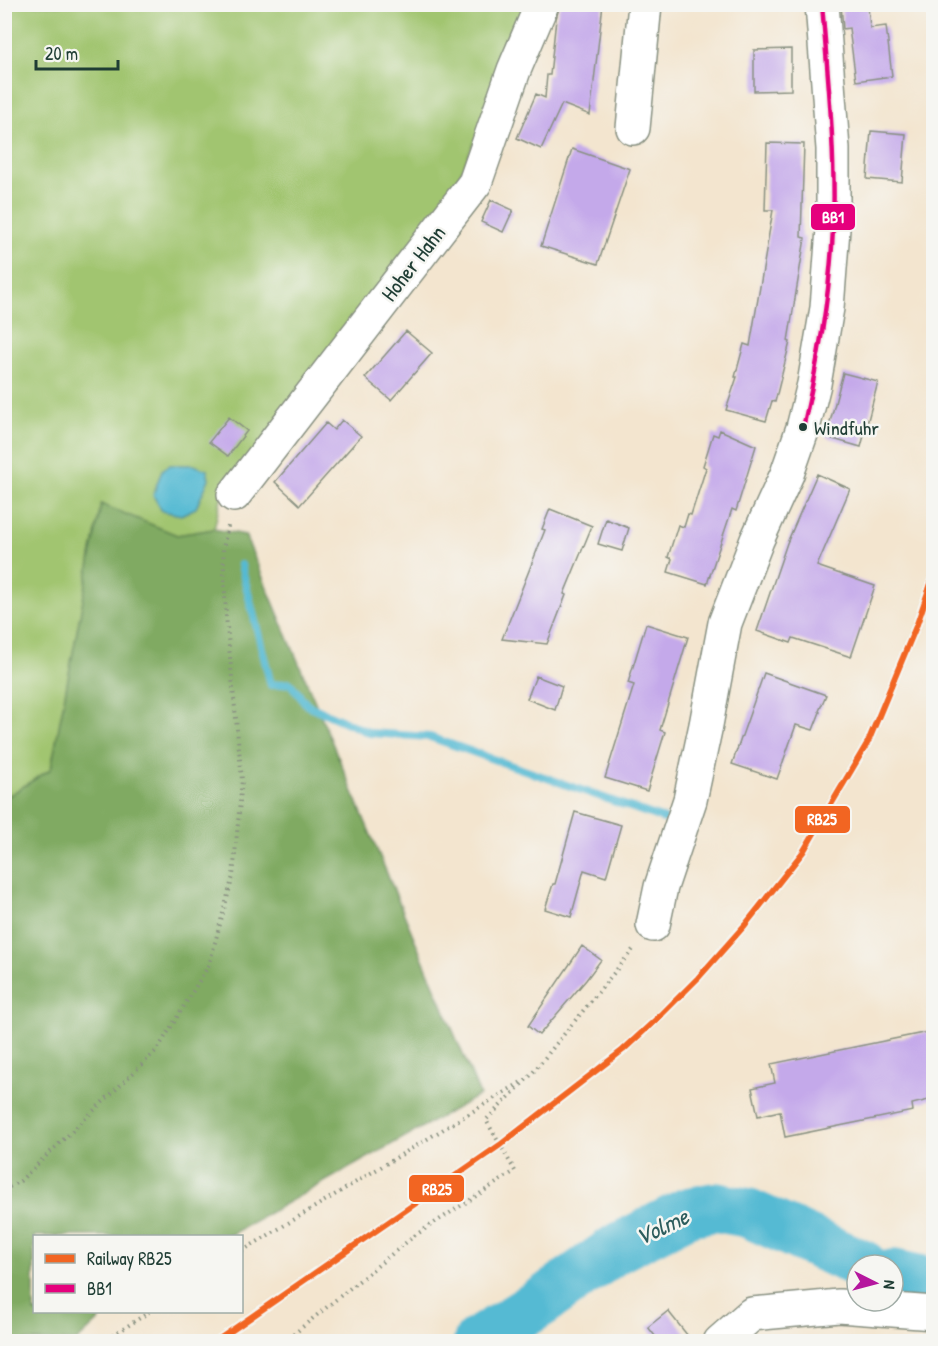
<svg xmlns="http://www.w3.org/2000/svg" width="938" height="1346" font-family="'Patrick Hand',sans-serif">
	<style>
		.green { fill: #a1c56f; stroke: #608152; stroke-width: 1.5 }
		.forest { fill: #80aa62; stroke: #50744b; stroke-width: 1.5 }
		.water { fill: #54bad3; stroke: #3a7c84; stroke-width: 1.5 }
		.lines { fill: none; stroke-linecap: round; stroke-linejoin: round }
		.stream { stroke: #54bad3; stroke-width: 8 }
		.river { stroke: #54bad3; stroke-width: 50 }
		.building { fill: #c4a9ea }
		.minor-casing { stroke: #899182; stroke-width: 36 }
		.path { stroke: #899182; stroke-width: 4; stroke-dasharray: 1.5 4.5; stroke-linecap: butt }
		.minor { stroke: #fff; stroke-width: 33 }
		.bus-1-casing { stroke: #f6f6f2; stroke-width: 9 }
		.bus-1 { stroke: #e5007d; stroke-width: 4.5 }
		.rail-1-casing { stroke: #f6f6f2; stroke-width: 10 }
		.rail-1 { stroke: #f26522; stroke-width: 6 }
		.bus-dot { fill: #1f3d34; stroke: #f6f6f2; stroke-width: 2 }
		.labels { text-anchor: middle; stroke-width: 5; stroke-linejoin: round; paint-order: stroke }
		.bus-label { font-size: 20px; fill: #1f3d34; stroke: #f6f6f2; text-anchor: start }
		.street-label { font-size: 22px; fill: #1f3d34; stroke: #f6f6f2 }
		.water-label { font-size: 24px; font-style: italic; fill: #2c5c5c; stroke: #f6f6f2 }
		.line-badge { stroke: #f6f6f2; stroke-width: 2 }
		.badge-label { font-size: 16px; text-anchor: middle; font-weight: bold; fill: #fff }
	</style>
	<rect width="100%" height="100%" fill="#f6f6f2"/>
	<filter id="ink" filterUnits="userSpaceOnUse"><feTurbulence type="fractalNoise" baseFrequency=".0167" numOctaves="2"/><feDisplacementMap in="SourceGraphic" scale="12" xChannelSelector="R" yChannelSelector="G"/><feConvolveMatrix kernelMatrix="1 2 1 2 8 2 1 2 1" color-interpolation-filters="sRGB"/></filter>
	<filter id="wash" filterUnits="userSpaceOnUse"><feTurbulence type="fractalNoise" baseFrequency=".008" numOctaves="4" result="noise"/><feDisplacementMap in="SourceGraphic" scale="24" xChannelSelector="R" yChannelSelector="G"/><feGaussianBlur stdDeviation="1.35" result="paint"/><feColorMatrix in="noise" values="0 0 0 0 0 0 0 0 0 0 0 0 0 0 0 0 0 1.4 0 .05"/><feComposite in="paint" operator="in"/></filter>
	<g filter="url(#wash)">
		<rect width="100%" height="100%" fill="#f3e5cf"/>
		<path class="green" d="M 5,5 L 537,5 L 508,66 L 451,195 L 222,494 L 214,529 L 177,535 L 101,505 L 51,769 L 5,798 Z"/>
		<path class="forest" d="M 101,504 L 177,535 L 214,529 L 245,535 L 480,1095 L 228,1236 L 34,1236 L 34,1312 L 108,1312 L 77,1341 L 5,1341 L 5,798 L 51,769 Z"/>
		<path class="water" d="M 170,465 L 194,465 L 207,470 L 209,479 L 196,508 L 181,515 L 162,511 L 153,495 L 162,470 Z"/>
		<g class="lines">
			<path class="stream" d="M 241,565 L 271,685 L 290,683 L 307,705 L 370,733 L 430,737 L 664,819"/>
			<path class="river" d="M 893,1274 L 934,1283
				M 478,1342 L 543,1301 L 616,1249 L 688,1212 L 715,1207 L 748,1213 L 863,1265"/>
		</g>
		<g id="blocks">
			<path class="building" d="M 560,4 L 603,4 L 590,115 L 562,104 L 541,149 L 517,138 L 536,94 L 545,98 L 547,75 L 550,75 L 556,19 Z
				M 841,4 L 855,4 L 868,7 L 870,28 L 886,26 L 892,76 L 856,81 L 849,28 L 843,29 Z
				M 791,49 L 791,90 L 754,91 L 754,50 Z
				M 871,131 L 906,134 L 902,182 L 867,179 Z
				M 767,143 L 804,144 L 801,237 L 805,238 L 788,341 L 790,342 L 775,402 L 772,401 L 766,421 L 726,410 L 737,377 L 735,377 L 744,344 L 750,346 L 773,210 L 765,210 Z
				M 572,149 L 630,169 L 598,264 L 541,246 Z
				M 491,200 L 513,210 L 503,232 L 481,222 Z
				M 406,331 L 432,353 L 391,400 L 365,378 Z
				M 843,373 L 878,382 L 861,447 L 826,437 Z
				M 229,417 L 247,431 L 228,456 L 209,442 Z
				M 342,420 L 361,436 L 300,505 L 275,482 L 326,423 L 334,430 Z
				M 720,430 L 756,446 L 736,511 L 732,509 L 707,584 L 668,572 L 672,559 L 668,557 L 678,525 L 684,527 L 688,514 L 691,515 L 706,468 L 703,466 L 713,434 L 718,436 Z
				M 817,474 L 850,489 L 817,566 L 875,586 L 851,657 L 793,638 L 791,643 L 757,631 L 787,543 Z
				M 550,509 L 592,526 L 564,594 L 566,595 L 547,644 L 502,639 L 545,530 L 542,529 Z
				M 606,519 L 629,528 L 622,551 L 598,544 Z
				M 646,624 L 688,637 L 660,730 L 665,732 L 647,791 L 605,778 L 634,685 L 628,683 Z
				M 764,673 L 826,695 L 819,711 L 820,712 L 813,730 L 796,725 L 777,779 L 732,764 Z
				M 536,676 L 562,686 L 555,710 L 527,699 Z
				M 575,812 L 621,825 L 606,877 L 584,870 L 571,917 L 545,909 L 553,884 L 555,884 Z
				M 582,946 L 601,960 L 586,980 L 539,1035 L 528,1026 Z
				M 933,1031 L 933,1099 L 912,1104 L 913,1111 L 785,1137 L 780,1111 L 758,1116 L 752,1088 L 775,1083 L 771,1064 Z
				M 668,1311 L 692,1341 L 659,1341 L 648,1327 Z"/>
		</g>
	</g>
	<g filter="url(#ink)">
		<use href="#blocks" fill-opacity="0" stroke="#899182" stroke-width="1.5"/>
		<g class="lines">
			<defs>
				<path id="minor" d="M 633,128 L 645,4
					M 234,495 L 475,183 L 514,70 L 542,4
					M 653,925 L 661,887 L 690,800 L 706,725 L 725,623 L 757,540 L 787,474 L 803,428 L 814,384 L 827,308 L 833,229 L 833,149 L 822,4
					M 720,1342 L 752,1314 L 839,1306 L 934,1313"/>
			</defs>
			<use href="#minor" class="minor-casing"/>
			<path class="path" d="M 4,1190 L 20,1181 L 157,1050 L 209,965 L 233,876 L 242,780 L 226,616 L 223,548 L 229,522
				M 242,1251 L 523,1081
				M 103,1342 L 149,1312
				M 284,1342 L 414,1236 L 515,1171 L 486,1120 L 530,1076 L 635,947"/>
			<use href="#minor" class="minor"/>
			<defs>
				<path id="bus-1" d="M 803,428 C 818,363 830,296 833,229 C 836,154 828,79 822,4"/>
			</defs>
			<use href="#bus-1" class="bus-1-casing"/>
			<use href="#bus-1" class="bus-1"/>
			<defs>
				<path id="rail-1" d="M 215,1342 L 500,1145 L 623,1050 L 661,1015 L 698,978 L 745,925 L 803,852 L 868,742 L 917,624 L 934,575"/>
			</defs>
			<use href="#rail-1" class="rail-1-casing"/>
			<use href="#rail-1" class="rail-1"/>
		</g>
	</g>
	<circle class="bus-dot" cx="803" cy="427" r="5"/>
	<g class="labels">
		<g class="bus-label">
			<text x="814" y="435">Windfuhr</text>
		</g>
		<g class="street-label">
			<text transform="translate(413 263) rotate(-52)" y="8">Hoher Hahn</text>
		</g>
		<g class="water-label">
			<text transform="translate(662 1227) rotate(-25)" y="8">Volme</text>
		</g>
	</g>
	<g class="line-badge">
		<rect x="810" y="203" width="46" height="28" rx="6" fill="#e5007d"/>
		<rect x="794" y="805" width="57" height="29" rx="6" fill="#f26522"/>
		<rect x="408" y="1174" width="57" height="29" rx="6" fill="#f26522"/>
	</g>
	<g class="badge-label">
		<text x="833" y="223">BB1</text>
		<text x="822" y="825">RB25</text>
		<text x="437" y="1195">RB25</text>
	</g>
	<rect width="938" height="1346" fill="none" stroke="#f6f6f2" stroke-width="24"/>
	<rect x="33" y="1235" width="210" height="78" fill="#f6f6f2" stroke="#a0aca6" stroke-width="1.5"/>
	<rect x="45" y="1254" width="30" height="9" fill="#f26522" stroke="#a0aca6" stroke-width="1.5"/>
	<text x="87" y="1265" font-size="18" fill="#1f3d34">Railway RB25</text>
	<rect x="45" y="1284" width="30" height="9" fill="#e5007d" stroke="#a0aca6" stroke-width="1.5"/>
	<text x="87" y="1295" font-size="18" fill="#1f3d34">BB1</text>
	<g transform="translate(875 1283) rotate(96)"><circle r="28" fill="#f6f6f2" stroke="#a0aca6" stroke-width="1.5"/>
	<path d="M0-4.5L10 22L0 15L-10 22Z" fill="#b5179e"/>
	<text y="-9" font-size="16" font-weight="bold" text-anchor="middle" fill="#1f3d34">N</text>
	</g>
	<path d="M36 60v9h82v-9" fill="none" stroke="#1f3d34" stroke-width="3"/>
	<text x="45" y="60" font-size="18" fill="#1f3d34" stroke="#f6f6f2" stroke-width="4.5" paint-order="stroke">20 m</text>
</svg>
